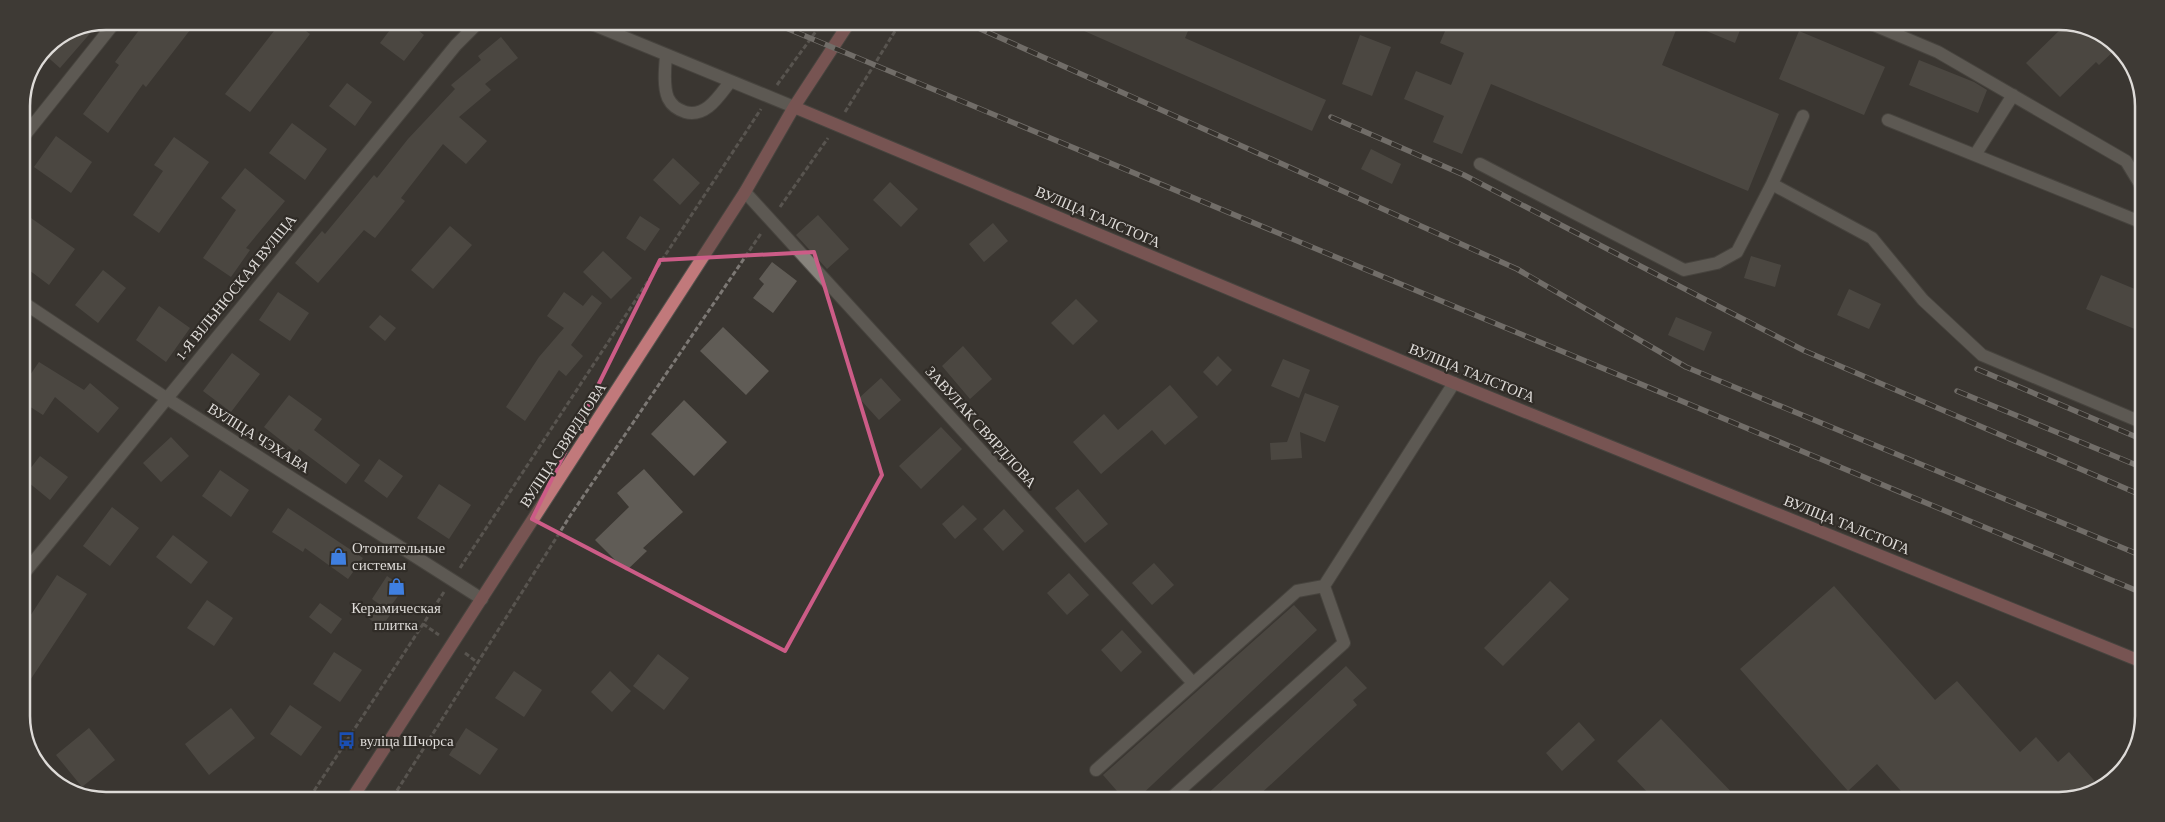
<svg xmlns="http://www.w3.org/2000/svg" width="2165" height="822" font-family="'Crimson Pro',serif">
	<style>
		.building { fill: #605c56 }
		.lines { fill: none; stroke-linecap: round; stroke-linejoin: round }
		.minor-casing { stroke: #56534e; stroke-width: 14 }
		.major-casing { stroke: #56534e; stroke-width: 14 }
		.path { stroke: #7c7874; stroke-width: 3; stroke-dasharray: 5 2.5; stroke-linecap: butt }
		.minor { stroke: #87837c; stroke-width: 12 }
		.major { stroke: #c1797b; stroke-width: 12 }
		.rail-casing { stroke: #b3afac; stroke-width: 5.5 }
		.rail { stroke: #302c27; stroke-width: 4; stroke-dasharray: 11; stroke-linecap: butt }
		.marked { fill: none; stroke: #cc5c87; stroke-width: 4; stroke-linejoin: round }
		.labels { text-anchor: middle; stroke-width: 4.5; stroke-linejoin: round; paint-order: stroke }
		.street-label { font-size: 15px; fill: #dedbd8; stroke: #302c27 }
		.poi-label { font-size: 15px; fill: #dedbd8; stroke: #302c27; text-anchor: start }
		.rim { fill: none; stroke: #dedbd8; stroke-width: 2.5 }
	</style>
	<rect width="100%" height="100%" fill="#3a3631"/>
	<path class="building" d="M 146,21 L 197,21 L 146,87 L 143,84 L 108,133 L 83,114 L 119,65 L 115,62 Z
		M 100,22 L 60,68 L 43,53 L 46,46 L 74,28 Z
		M 281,22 L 294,22 L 310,34 L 250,112 L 225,94 Z
		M 396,22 L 408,22 L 424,35 L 404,61 L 380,43 Z
		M 1066,23 L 1191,24 L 1185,38 L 1326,100 L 1312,131 Z
		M 1448,24 L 1678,25 L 1662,65 L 1779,114 L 1748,191 L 1491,84 L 1462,154 L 1433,142 L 1444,116 L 1404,99 L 1416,71 L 1451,85 L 1464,53 L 1440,43 Z
		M 1692,25 L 1742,25 L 1735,43 Z
		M 2064,26 L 2086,26 L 2117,48 L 2099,65 L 2096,62 L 2060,97 L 2026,63 Z
		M 1799,31 L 1885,67 L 1864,115 L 1779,79 Z
		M 1360,35 L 1391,47 L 1372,96 L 1342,84 Z
		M 501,37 L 518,58 L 485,84 L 491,90 L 459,117 L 487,141 L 466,164 L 443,144 L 401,198 L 405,201 L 375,238 L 364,230 L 318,283 L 295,263 L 322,231 L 325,234 L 374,175 L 377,178 L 408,139 L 455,89 L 451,85 L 481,60 L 478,56 Z
		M 1919,60 L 1974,82 L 1987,90 L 1978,113 L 1909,85 Z
		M 347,83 L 372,102 L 355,126 L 329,106 Z
		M 292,123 L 327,149 L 305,180 L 269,153 Z
		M 56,136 L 92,162 L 71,193 L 34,167 Z
		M 174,137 L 209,162 L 159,233 L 133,215 L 163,171 L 154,165 Z
		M 1371,149 L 1401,164 L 1392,184 L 1361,169 Z
		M 673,158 L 700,183 L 680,205 L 653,180 Z
		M 245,168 L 285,201 L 246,248 L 250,250 L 231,277 L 203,258 L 236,210 L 221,198 Z
		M 890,182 L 918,209 L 901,227 L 873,200 Z
		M 21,211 L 75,249 L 49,285 L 21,264 Z
		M 818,215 L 849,249 L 827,269 L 796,235 Z
		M 640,216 L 660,229 L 645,251 L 626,238 Z
		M 993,223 L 1008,241 L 984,262 L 969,244 Z
		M 450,226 L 472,245 L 433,289 L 411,270 Z
		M 603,251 L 632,278 L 611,299 L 583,272 Z
		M 1751,256 L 1781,265 L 1775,287 L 1744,278 Z
		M 772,262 L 797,281 L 773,313 L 753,298 L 764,284 L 759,279 Z
		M 103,270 L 126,288 L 98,323 L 75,305 Z
		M 2101,275 L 2142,292 L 2142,332 L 2086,309 Z
		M 1849,289 L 1881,304 L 1869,329 L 1837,315 Z
		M 278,292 L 309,313 L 290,341 L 259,320 Z
		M 564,292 L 583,306 L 592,295 L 602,303 L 571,345 L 583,356 L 566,376 L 559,370 L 525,421 L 506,407 L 539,357 L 564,328 L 547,316 Z
		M 1076,299 L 1098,321 L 1073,345 L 1051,323 Z
		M 159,306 L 190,328 L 166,362 L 136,340 Z
		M 380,315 L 396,328 L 385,341 L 369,327 Z
		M 1676,317 L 1712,332 L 1704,351 L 1668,335 Z
		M 723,327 L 769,371 L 746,395 L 700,351 Z
		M 963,346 L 992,379 L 970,399 L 942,366 Z
		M 232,353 L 260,374 L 231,412 L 203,391 Z
		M 1218,356 L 1232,370 L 1217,386 L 1203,372 Z
		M 1283,359 L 1310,370 L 1299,398 L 1271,386 Z
		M 39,362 L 84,390 L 90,383 L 119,408 L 98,433 L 55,397 L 43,415 L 21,401 L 21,388 Z
		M 881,378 L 901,400 L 879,420 L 859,398 Z
		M 1170,385 L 1198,417 L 1165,445 L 1152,430 L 1101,474 L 1073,442 L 1104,414 L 1118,430 Z
		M 1305,393 L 1339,406 L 1325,442 L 1300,432 L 1302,458 L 1271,460 L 1270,443 L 1287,442 Z
		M 289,395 L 322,419 L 314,430 L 360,465 L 346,484 L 299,449 L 296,452 L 264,427 Z
		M 684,400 L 727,442 L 694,476 L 651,434 Z
		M 941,427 L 962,449 L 921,489 L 899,466 Z
		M 171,437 L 189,456 L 161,482 L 143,463 Z
		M 40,456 L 68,477 L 50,500 L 23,478 Z
		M 379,459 L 403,476 L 387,498 L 364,481 Z
		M 644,469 L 683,512 L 643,548 L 647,551 L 626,571 L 595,540 L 629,507 L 617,493 Z
		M 220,470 L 249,490 L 231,517 L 202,496 Z
		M 439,484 L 471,505 L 449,539 L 417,518 Z
		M 1078,489 L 1108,524 L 1085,543 L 1055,508 Z
		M 963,505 L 977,519 L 955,539 L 942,524 Z
		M 112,507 L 139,528 L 110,566 L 83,546 Z
		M 288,508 L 363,558 L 348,579 L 305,548 L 303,552 L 272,532 Z
		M 1004,509 L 1024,531 L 1003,551 L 983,529 Z
		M 173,535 L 208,562 L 191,584 L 156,557 Z
		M 1154,563 L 1174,585 L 1152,605 L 1132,583 Z
		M 1069,573 L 1089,595 L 1067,615 L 1047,593 Z
		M 57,575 L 87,594 L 21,694 L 21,630 Z
		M 387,576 L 404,588 L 390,607 L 394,610 L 381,627 L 368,618 L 379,604 L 372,599 Z
		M 1550,581 L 1569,599 L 1503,666 L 1484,648 Z
		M 1834,586 L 1935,700 L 1957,681 L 2020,752 L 2036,737 L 2058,762 L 2069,752 L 2100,787 L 2059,801 L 1909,800 L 1877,764 L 1848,791 L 1740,669 Z
		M 207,600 L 233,618 L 214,646 L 187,628 Z
		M 320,603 L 342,619 L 331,634 L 309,617 Z
		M 1294,605 L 1317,630 L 1137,799 L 1124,799 L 1103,775 Z
		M 1122,630 L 1142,652 L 1121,672 L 1101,650 Z
		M 334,652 L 362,670 L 340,702 L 313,684 Z
		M 658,654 L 689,678 L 664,710 L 633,686 Z
		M 1346,666 L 1367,688 L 1353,700 L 1357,705 L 1255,799 L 1202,799 Z
		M 514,671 L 542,690 L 524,717 L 495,698 Z
		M 610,671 L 631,691 L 612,712 L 591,692 Z
		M 290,705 L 322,727 L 301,756 L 270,734 Z
		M 231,708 L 255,738 L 209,775 L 185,744 Z
		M 1661,719 L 1739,800 L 1655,800 L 1617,761 Z
		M 1579,722 L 1595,740 L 1562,771 L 1546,753 Z
		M 89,728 L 115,760 L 82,787 L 56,755 Z
		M 466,728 L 498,749 L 480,775 L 449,755 Z"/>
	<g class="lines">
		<defs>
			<path id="minor" d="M 587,22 L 794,107
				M 1874,25 L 1938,52 L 2126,161 L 2143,189
				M 666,56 C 665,68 663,86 668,98 C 672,106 677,109 685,112 C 706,118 719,96 730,82
				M 1888,120 L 2143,223
				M 21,140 L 116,21
				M 1975,155 L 2013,95
				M 1480,164 L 1684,270 L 1717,263 L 1737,252 L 1772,184 L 1872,238 L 1923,300 L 1982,355 L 2141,422
				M 1772,184 L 1803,116
				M 745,192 L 1193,683
				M 2141,269 L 2142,266
				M 21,301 L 166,398 L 482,599
				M 21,577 L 456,45 L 479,22
				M 1096,770 L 1297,591 L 1324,586 L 1454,383
				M 1170,799 L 1344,643 L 1324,586"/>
			<path id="major" d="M 794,107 L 1454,383 L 2140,661
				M 353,797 L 745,192 L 794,107 L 849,23"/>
		</defs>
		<use href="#minor" class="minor-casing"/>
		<use href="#major" class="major-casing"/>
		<path class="path" d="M 777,85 L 822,23
			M 845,112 L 900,23
			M 780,207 L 828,138
			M 460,568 L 761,109
			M 423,624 L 439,635
			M 465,653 L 478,663
			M 310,797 L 444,592
			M 393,797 L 570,516 L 762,232"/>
		<use href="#minor" class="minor"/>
		<use href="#major" class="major"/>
		<defs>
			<path id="rail" d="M 774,23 L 2140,592
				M 967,23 L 1517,269 L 1686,367 L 2140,555
				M 1331,117 L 1464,175 L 1805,351 L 2141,495
				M 1977,369 L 2141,439
				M 1957,391 L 2141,467"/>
		</defs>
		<use href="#rail" class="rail-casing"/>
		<use href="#rail" class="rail"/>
	</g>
	<path d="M0 0H2165V822H0ZM 814,252 L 882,475 L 785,651 L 532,519 L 660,260 Z" fill="#3a3631" fill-opacity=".55" fill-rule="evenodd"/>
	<path class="marked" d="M 814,252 L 882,475 L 785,651 L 532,519 L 660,260 Z"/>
	<defs>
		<symbol id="shop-bare" viewBox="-9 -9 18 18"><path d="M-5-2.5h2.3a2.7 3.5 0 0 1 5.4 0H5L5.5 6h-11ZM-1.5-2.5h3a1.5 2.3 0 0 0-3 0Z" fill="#3f7fe0" stroke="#302c27" stroke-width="2.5" paint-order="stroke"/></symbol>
		<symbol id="bus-bare" viewBox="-9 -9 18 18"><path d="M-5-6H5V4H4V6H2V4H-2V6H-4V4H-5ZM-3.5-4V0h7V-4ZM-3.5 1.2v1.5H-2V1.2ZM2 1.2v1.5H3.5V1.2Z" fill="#1a4fb4" stroke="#302c27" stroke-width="2.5" paint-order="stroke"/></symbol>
	</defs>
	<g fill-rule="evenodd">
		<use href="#shop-bare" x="326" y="544" width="25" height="25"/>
		<use href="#shop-bare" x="384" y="574" width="25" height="25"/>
		<use href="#bus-bare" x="334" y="728" width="25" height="25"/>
	</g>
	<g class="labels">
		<g class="street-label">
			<text transform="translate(1098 217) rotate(23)" y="5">ВУЛІЦА ТАЛСТОГА</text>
			<text transform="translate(236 287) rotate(-51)" y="5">1-Я ВІЛЬНЮСКАЯ ВУЛІЦА</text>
			<text transform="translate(1472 373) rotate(22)" y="5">ВУЛІЦА ТАЛСТОГА</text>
			<text transform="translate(981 427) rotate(48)" y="5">ЗАВУЛАК СВЯРДЛОВА</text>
			<text transform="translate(259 438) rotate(32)" y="5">ВУЛІЦА ЧЭХАВА</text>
			<text transform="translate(563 445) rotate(-57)" y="5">ВУЛІЦА СВЯРДЛОВА</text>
			<text transform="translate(1847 525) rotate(22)" y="5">ВУЛІЦА ТАЛСТОГА</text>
		</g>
		<g class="poi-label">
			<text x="352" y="553">Отопительные<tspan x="352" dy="17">системы</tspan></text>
			<text x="396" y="613" text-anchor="middle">Керамическая<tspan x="396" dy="17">плитка</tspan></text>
			<text x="360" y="746">вуліца Шчорса</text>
		</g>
	</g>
	<path d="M0 0H2165V822H0ZM106 30H2059A76 76 0 0 1 2135 106V716A76 76 0 0 1 2059 792H106A76 76 0 0 1 30 716V106A76 76 0 0 1 106 30Z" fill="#3e3a35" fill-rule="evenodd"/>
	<path class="rim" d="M106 30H2059A76 76 0 0 1 2135 106V716A76 76 0 0 1 2059 792H106A76 76 0 0 1 30 716V106A76 76 0 0 1 106 30Z"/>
</svg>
